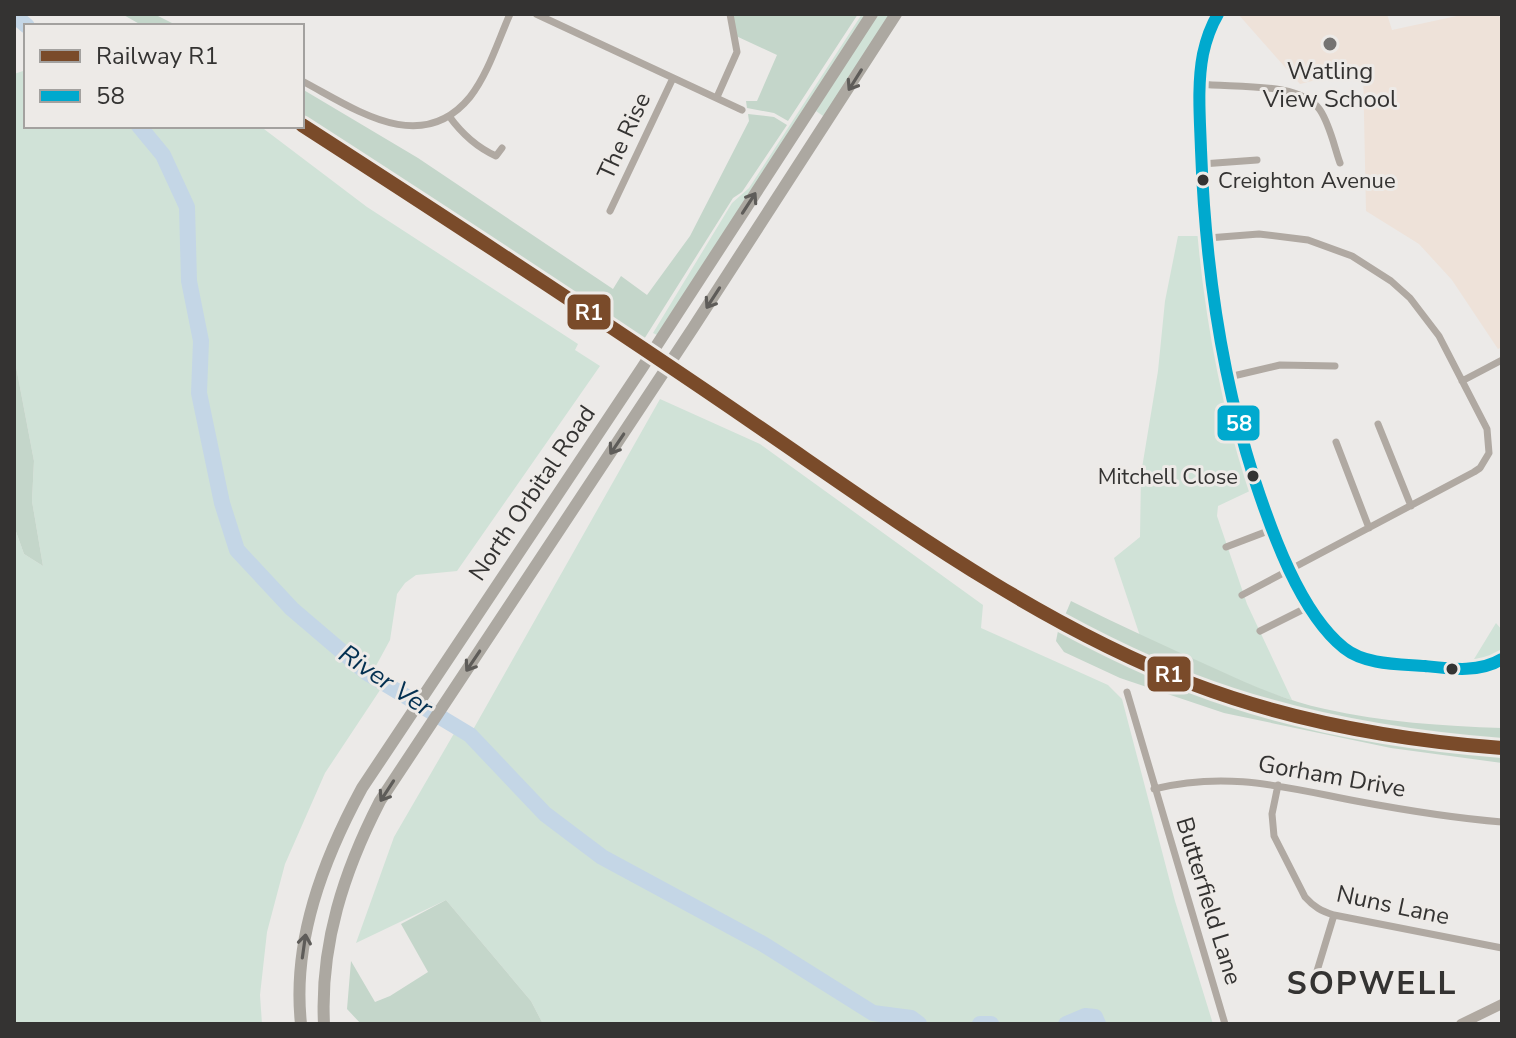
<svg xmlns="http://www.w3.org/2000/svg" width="1516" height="1038" font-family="'Nunito Sans',sans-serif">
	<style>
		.education { fill: #eee2d9 }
		.green { fill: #d0e2d7 }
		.forest { fill: #c4d6ca }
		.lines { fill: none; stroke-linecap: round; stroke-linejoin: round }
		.river { stroke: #c4d6e6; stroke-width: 16 }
		.street { stroke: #b0a9a2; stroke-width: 7 }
		.secondary { stroke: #b0a9a1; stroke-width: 10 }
		.highway { stroke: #aca8a1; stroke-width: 12 }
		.bus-1-casing { stroke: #edeae7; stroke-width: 18 }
		.bus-1 { stroke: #00a9ce; stroke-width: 12 }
		.rail-1-casing { stroke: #edeae7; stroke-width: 20 }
		.rail-1 { stroke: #7a4b2a; stroke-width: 14 }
		.oneway { stroke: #5e5c59 }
		.poi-dot { fill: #747372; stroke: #edeae7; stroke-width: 3 }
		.bus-dot { fill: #343332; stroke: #edeae7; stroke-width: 3 }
		.labels { text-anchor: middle; stroke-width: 6; stroke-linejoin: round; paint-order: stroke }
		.bus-label { font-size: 22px; fill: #343332; stroke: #edeae7; text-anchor: start }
		.poi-label { font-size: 24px; fill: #343332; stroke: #edeae7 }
		.street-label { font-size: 24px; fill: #343332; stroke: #edeae7 }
		.water-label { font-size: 26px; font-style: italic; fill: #033051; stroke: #edeae7 }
		.district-label { font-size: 32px; font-weight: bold; letter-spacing: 2px; fill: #343332; stroke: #edeae7 }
		.line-badge { stroke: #edeae7; stroke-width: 3 }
		.badge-label { font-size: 22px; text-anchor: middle; font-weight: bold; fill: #fff }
	</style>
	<rect width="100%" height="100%" fill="#eceae8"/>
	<path class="education" d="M 1238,14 L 1387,14 L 1392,30 L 1466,14 L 1498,14 L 1502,21 L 1502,347 L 1498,349 L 1452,280 L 1419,244 L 1366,211 L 1363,68 L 1300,84 Z"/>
	<path class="green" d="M 862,14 L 866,14 L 657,335 L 653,333 L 732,203 L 749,188 Z
		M 877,14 L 892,14 L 826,118 L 816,111 Z
		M 26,70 L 26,126 L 260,126 L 367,207 L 578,344 L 575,350 L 600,366 L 457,571 L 416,575 L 405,583 L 397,594 L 390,640 L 371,675 L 384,684 L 325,773 L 285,864 L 267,932 L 260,995 L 262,1024 L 14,1024 L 14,526 L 24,554 L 43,566 L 32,501 L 34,461 L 14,356 L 14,74 Z
		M 1178,236 L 1203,236 L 1222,374 L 1254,489 L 1218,506 L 1217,516 L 1247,604 L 1292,700 L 1264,691 L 1140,636 L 1114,558 L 1140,537 L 1141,474 L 1158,371 L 1165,301 Z
		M 660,399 L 760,444 L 983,605 L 981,628 L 1108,685 L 1122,699 L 1175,901 L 1213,1024 L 543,1024 L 531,1001 L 446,900 L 356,943 L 394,837 L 456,730 L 470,735 Z
		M 1496,623 L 1502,630 L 1502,654 L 1489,661 L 1471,664 Z"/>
	<path class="forest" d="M 122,14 L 154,14 L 178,26 L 143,26 Z
		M 733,14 L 858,14 L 788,121 L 774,113 L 747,108 L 746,101 L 757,101 L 777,55 L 736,36 Z
		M 302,89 L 418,158 L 613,289 L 621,276 L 647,295 L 690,236 L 749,121 L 748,114 L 774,117 L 787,125 L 742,192 L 733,198 L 641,344 L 302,122 Z
		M 14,356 L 34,461 L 32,501 L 43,566 L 24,554 L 14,526 Z
		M 1071,601 C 1119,625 1167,647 1216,669 C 1251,685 1287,701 1325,709 C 1383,722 1443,726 1502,728 L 1502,745 C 1350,740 1196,693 1063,620 Z
		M 1059,626 C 1202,703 1340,740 1502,752 L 1502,763 L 1391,748 L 1224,713 L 1120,678 L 1064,652 L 1056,641 Z
		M 446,900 L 531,1001 L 543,1024 L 361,1024 L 347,1009 L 351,961 L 375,1002 L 390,996 L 428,972 L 401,924 Z"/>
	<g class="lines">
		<path class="river" d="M 14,15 L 27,26
			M 139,126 L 163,155 L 187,207 L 189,281 L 201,341 L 199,393 L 222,503 L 237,550 L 292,609 L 367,673 L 470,735 L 545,814 L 602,857 L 763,944 L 873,1013 L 911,1018 L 919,1024
			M 980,1024 L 991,1024
			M 1066,1024 L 1085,1016 L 1095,1017 L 1098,1024"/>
		<path class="street" d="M 536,14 L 742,110
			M 1218,14 C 1211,26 1206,40 1203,54 C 1197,85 1200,119 1201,150 C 1205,259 1221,374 1254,478 C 1271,530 1300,613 1344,648 C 1365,665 1399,664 1425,666 C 1451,669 1479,673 1502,659
			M 304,82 C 355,109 421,157 470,97 C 488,74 498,41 510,14
			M 1201,84 C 1233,88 1300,81 1320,110 C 1330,125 1334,146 1340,163
			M 717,97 L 737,52 L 730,14
			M 449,116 C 462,134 476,147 496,156 L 502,148
			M 1202,164 L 1257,160
			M 610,211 L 673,78
			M 1208,238 L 1259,234 L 1308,240 L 1352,256 L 1391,281 L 1410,298 L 1439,336 L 1487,429 L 1489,453 L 1480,468 L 1474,472 L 1242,595
			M 1229,377 L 1280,365 L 1335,366
			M 1462,381 L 1502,360
			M 1378,424 L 1411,506
			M 1336,442 L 1369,528
			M 1226,547 L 1273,529
			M 1260,631 L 1310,606
			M 1127,692 L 1225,1024
			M 1278,785 L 1272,814 L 1274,836 L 1305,897 C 1314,907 1321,911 1334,915 L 1502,948
			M 1154,789 C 1228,771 1283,787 1356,801 C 1404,810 1452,818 1502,822
			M 1317,971 L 1334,915"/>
		<path class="secondary" d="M 1461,1024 L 1502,1004"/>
		<path class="highway" d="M 301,1024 C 292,941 323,860 362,788 L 642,368 L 872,14
			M 324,1024 C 320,944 344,871 380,801 L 693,328 L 896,14"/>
		<defs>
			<path id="bus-1" d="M 1218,14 C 1211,26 1206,40 1203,54 C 1197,85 1200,119 1201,150 C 1205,259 1221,374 1254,478 C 1271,530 1300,613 1344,648 C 1365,665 1399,664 1425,666 C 1451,669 1479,673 1502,659"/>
		</defs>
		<use href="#bus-1" class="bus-1-casing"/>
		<use href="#bus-1" class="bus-1"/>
		<defs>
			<path id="rail-1" d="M 302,125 C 454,223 606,322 756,425 C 895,520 1035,623 1193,684 C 1293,722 1396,740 1502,748"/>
		</defs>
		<use href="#rail-1" class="rail-1-casing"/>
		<use href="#rail-1" class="rail-1"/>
	</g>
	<defs><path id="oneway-shaft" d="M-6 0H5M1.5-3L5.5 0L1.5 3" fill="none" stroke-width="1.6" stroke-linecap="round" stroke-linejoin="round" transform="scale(2)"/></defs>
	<g class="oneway">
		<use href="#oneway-shaft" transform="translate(855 80) rotate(122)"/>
		<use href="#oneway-shaft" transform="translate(749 203) rotate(-57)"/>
		<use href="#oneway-shaft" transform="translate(713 298) rotate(123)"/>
		<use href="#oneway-shaft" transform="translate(617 444) rotate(124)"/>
		<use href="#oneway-shaft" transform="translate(473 661) rotate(124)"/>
		<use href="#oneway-shaft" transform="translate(387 791) rotate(123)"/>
		<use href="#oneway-shaft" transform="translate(304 946) rotate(-82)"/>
	</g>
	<circle class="poi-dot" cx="1330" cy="44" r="8"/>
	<g class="bus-dot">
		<circle cx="1203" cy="180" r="7"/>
		<circle cx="1253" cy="476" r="7"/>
		<circle cx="1452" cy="669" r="7"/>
	</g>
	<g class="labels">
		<g class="bus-label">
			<text x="1218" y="188">Creighton Avenue</text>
			<text x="1238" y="484" text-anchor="end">Mitchell Close</text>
		</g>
		<g class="poi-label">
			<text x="1330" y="79">Watling<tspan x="1330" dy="28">View School</tspan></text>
		</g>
		<g class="street-label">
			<text transform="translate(624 136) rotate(-65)" y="8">The Rise</text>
			<text transform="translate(532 493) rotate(-56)" y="8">North Orbital Road</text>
			<text transform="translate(1332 776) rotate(10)" y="8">Gorham Drive</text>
			<text transform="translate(1209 901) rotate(73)" y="8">Butterfield Lane</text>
			<text transform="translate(1393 905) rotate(12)" y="8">Nuns Lane</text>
		</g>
		<g class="water-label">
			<text transform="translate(386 680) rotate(34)" y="9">River Ver</text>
		</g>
		<g class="district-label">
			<text x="1372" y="994">SOPWELL</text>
		</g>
	</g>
	<g class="line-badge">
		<rect x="566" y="293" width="46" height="38" rx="8" fill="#7a4b2a"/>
		<rect x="1216" y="404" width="45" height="38" rx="8" fill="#00a9ce"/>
		<rect x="1146" y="655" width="46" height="38" rx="8" fill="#7a4b2a"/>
	</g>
	<g class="badge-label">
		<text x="589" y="320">R1</text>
		<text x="1239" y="431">58</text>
		<text x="1169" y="682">R1</text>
	</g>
	<rect width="1516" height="1038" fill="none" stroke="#343332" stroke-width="32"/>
	<rect x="24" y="24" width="280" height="104" fill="#edeae7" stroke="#a3a19f" stroke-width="2"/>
	<rect x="40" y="50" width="40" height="12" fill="#7a4b2a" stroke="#a3a19f" stroke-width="2"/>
	<text x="96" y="64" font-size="24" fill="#343332">Railway R1</text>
	<rect x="40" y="90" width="40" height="12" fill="#00a9ce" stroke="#a3a19f" stroke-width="2"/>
	<text x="96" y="104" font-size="24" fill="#343332">58</text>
</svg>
